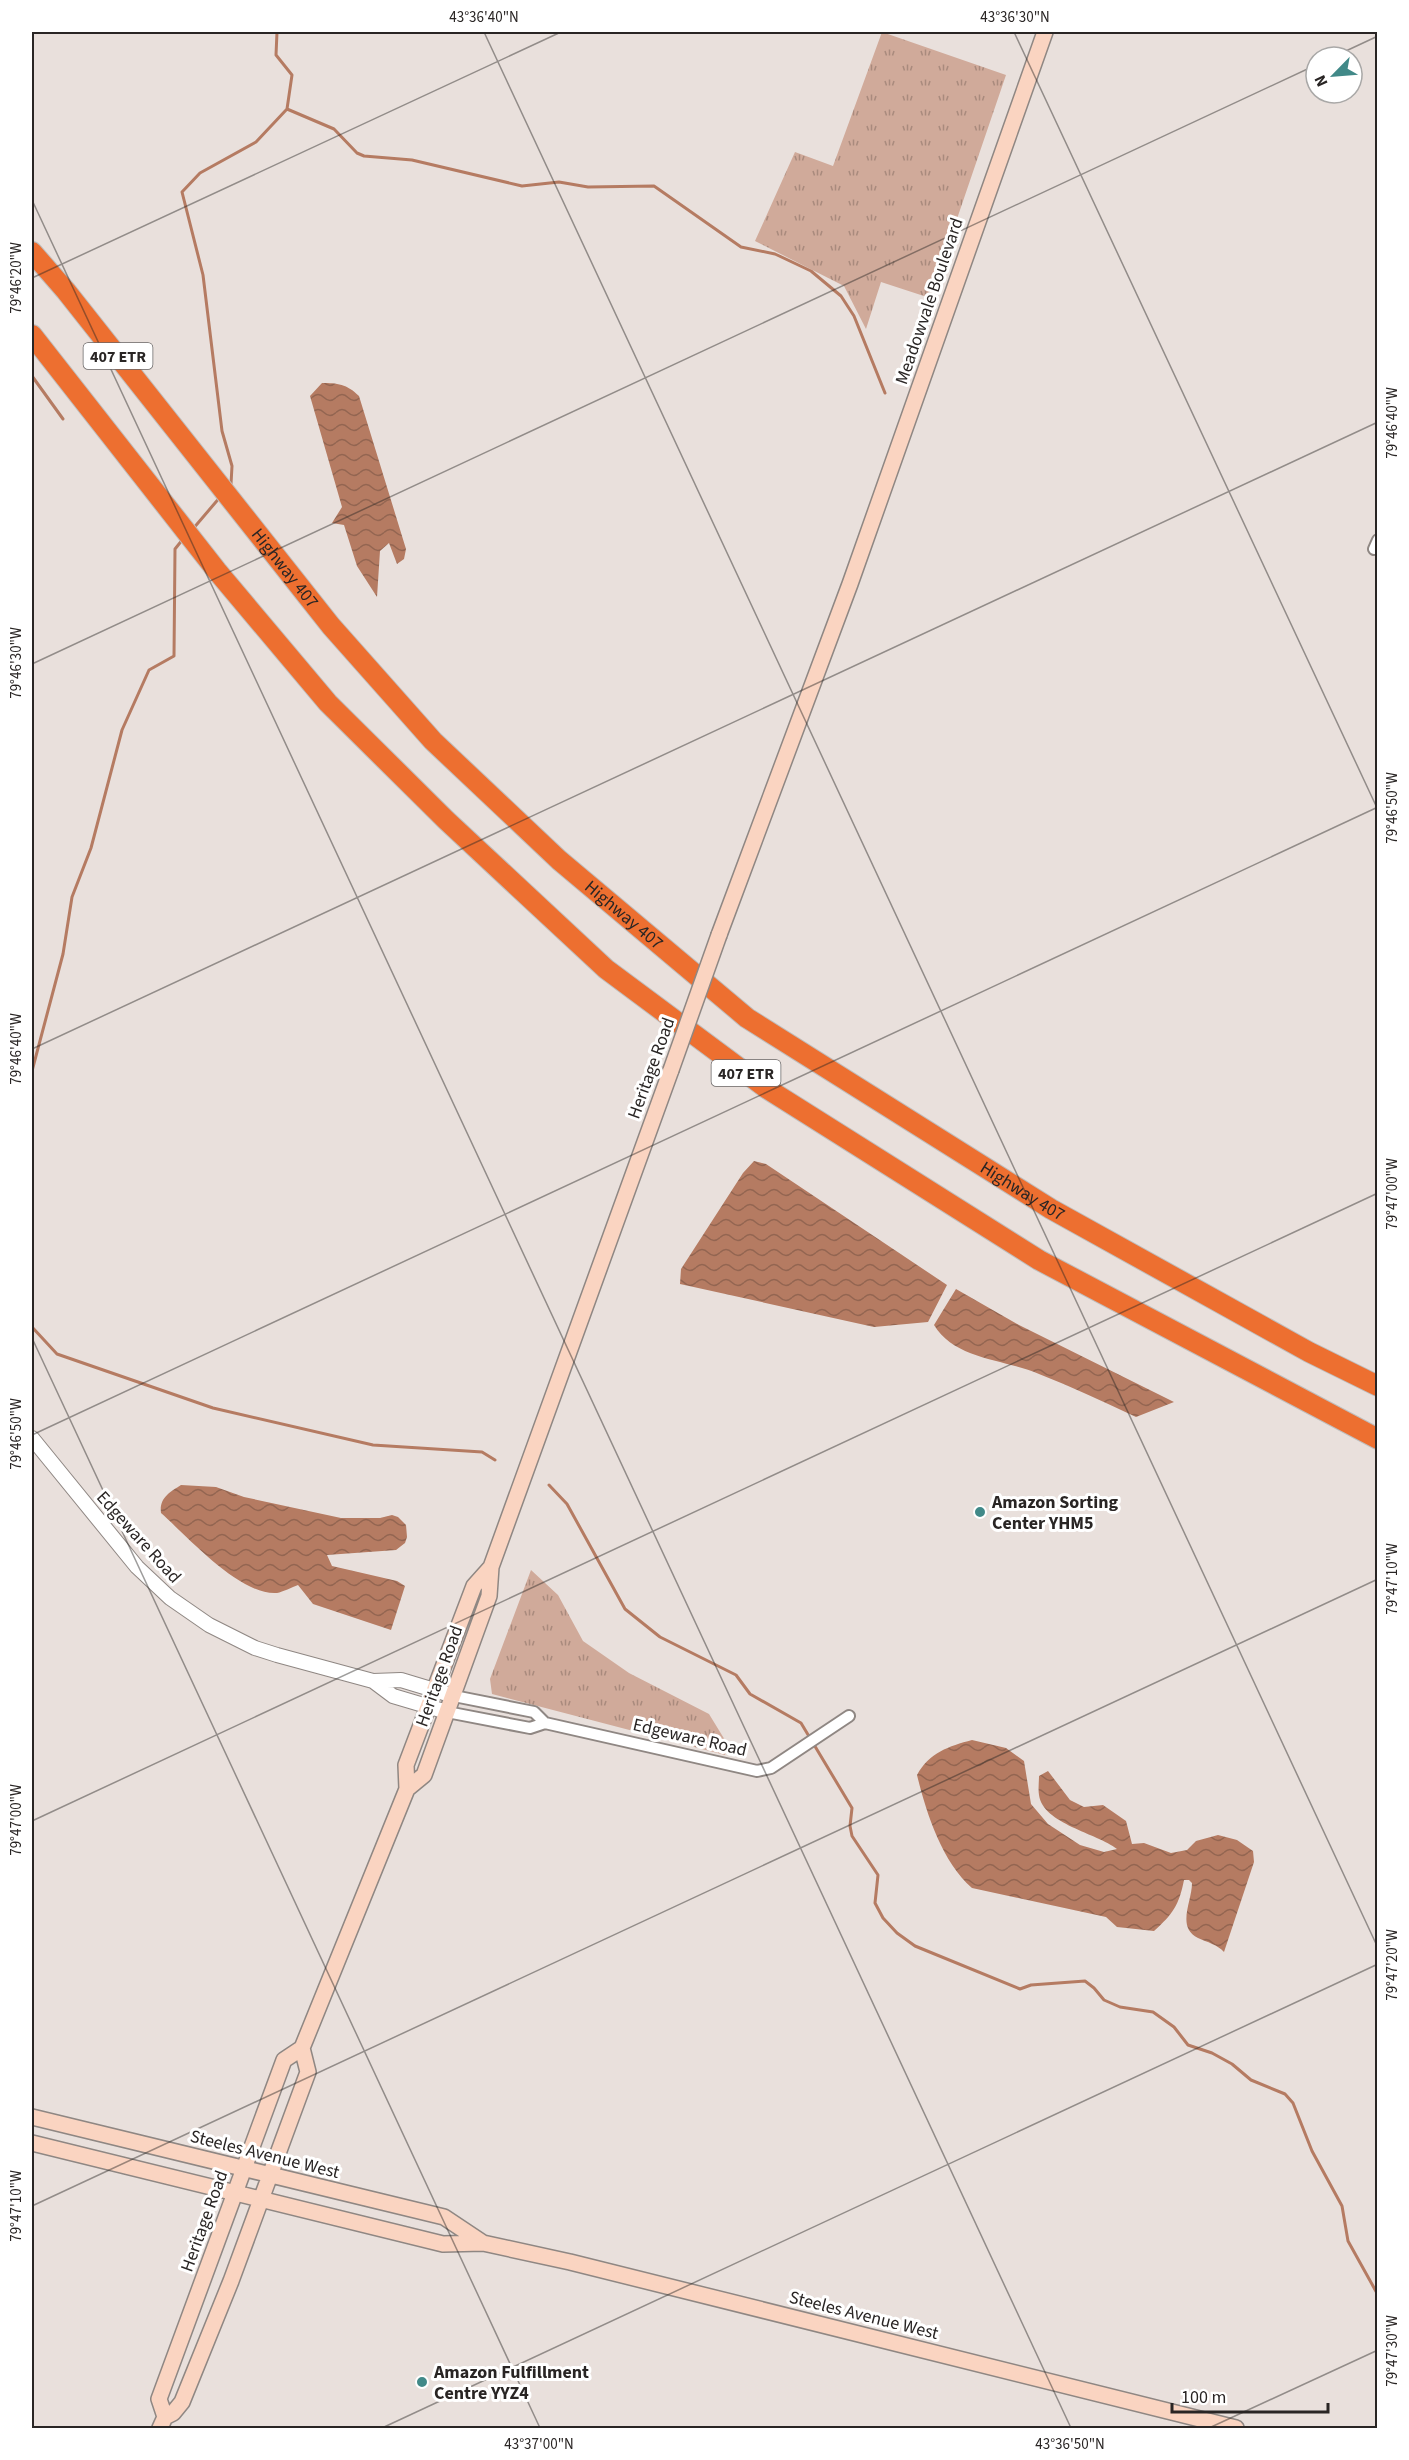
<svg xmlns="http://www.w3.org/2000/svg" width="1409" height="2460" font-family="'Source Sans 3',sans-serif">
	<style>
		.park { fill: url(#park-tufts) }
		.water { fill: url(#water-waves) }
		.lines { fill: none; stroke-linecap: round; stroke-linejoin: round }
		.stream { stroke: #b57b62; stroke-width: 3 }
		.minor-casing { stroke: #8f8783; stroke-width: 14 }
		.tertiary-casing { stroke: #8f8783; stroke-width: 16 }
		.secondary-casing { stroke: #8f8783; stroke-width: 18 }
		.motorway-casing { stroke: #bfbebd; stroke-width: 22 }
		.minor { stroke: #fff; stroke-width: 10 }
		.tertiary { stroke: #fff; stroke-width: 14 }
		.secondary { stroke: #fad4c1; stroke-width: 15 }
		.motorway { stroke: #ed6f30; stroke-width: 20 }
		.secondary-bridge-casing { stroke: #8f8783; stroke-width: 18; stroke-linecap: butt }
		.secondary-bridge { stroke: #fad4c1; stroke-width: 15 }
		.ticks { fill: none; stroke: #292524; stroke-width: 1.5; stroke-opacity: 0.45 }
		.poi-dot { fill: #418988; stroke: #fff; stroke-width: 2 }
		.labels { text-anchor: middle; stroke-width: 6; stroke-linejoin: round; paint-order: stroke }
		.shield { fill: #fff; stroke: #696666; stroke-width: 1.5 }
		.shield-label { font-size: 16px; font-weight: bold; fill: #292524 }
		.street-label { font-size: 18px; fill: #292524; stroke: #fff }
		.poi-label { font-size: 18px; font-weight: bold; fill: #292524; stroke: #fff; text-anchor: start }
		.neatline { fill: none; stroke: #292524; stroke-width: 2 }
		.ticks-label { font-size: 15px; text-anchor: middle; fill: #292524 }
	</style>
	<defs>
		<pattern id="park-tufts" width="24" height="20" patternUnits="userSpaceOnUse" patternTransform="scale(1.5)"><rect width="24" height="20" fill="#d0aa9a"/><path d="M3 7l-1-3M5 7V3M7 7l1-3M15 17l-1-3M17 17v-4M19 17l1-3" fill="none" stroke="#a98a7d"/></pattern>
		<pattern id="water-waves" width="16" height="10" patternUnits="userSpaceOnUse" patternTransform="scale(1.5)"><rect width="16" height="10" fill="#b57b62"/><path d="M0 5q4-4 8 0t8 0" fill="none" stroke="#936551"/></pattern>
	</defs>
	<rect width="100%" height="100%" fill="#e9e0dc"/>
	<path class="park" d="M 882,32 L 1006,75 L 930,298 L 881,282 L 866,329 L 844,286 L 755,241 L 795,152 L 833,166 Z
		M 531,1570 L 558,1595 L 583,1641 L 629,1673 L 709,1714 L 728,1745 L 725,1755 L 492,1694 L 490,1679 Z"/>
	<path class="water" d="M 322,383 C 337,383 347,384 359,396 L 406,549 L 404,559 L 397,564 L 389,543 L 380,551 L 377,597 L 357,566 L 344,525 L 332,523 L 342,507 L 310,396 Z
		M 754,1161 L 766,1164 L 947,1285 L 928,1322 L 874,1327 L 680,1284 L 681,1269 L 743,1173 Z
		M 956,1289 L 1019,1325 L 1174,1402 L 1136,1417 C 1104,1402 1072,1387 1039,1374 C 1005,1359 955,1360 934,1325 Z
		M 181,1485 L 216,1487 L 244,1497 L 341,1518 L 380,1518 L 392,1515 L 398,1517 L 406,1525 L 407,1537 L 405,1543 L 396,1550 L 327,1555 L 332,1566 L 397,1581 L 405,1586 L 391,1630 L 313,1604 L 298,1585 C 292,1587 283,1592 277,1593 C 240,1596 187,1536 161,1513 C 159,1498 170,1492 181,1485 Z
		M 972,1740 L 1006,1748 L 1024,1761 L 1031,1804 L 1048,1824 L 1080,1845 L 1104,1852 L 1117,1849 C 1097,1833 1043,1824 1039,1795 C 1038,1789 1039,1782 1039,1776 L 1048,1771 L 1070,1800 L 1084,1807 L 1103,1805 L 1126,1821 L 1132,1844 L 1144,1843 L 1171,1853 L 1187,1850 L 1196,1841 L 1218,1835 L 1237,1840 L 1253,1851 L 1254,1862 L 1224,1952 C 1218,1945 1207,1942 1198,1938 C 1176,1927 1192,1902 1192,1883 L 1189,1880 L 1184,1880 C 1179,1905 1173,1914 1154,1931 L 1117,1927 L 1106,1917 L 972,1888 C 942,1862 926,1812 917,1775 C 929,1753 949,1746 972,1740 Z"/>
	<g class="lines">
		<path class="stream" d="M 287,109 L 334,129 L 357,153 L 364,156 L 412,160 L 522,186 L 559,182 L 588,187 L 654,186 L 741,247 L 775,254 L 811,271 L 841,296 L 854,316 L 885,393
			M 32,376 L 63,419
			M 229,487 L 231,484 L 232,466 L 222,431 L 203,275 L 182,192 L 200,173 L 256,142 L 287,109 L 292,75 L 276,55 L 277,32
			M 192,530 L 221,496
			M 32,1071 L 63,954 L 72,897 L 91,848 L 122,730 L 149,670 L 174,656 L 175,549 L 183,539
			M 32,1327 L 57,1354 L 213,1408 L 373,1445 L 482,1452 L 495,1460
			M 549,1485 L 567,1504 L 625,1609 L 660,1637 L 736,1675 L 750,1694 L 801,1723 L 852,1808 L 850,1826 L 852,1836 L 878,1875 L 875,1903 L 883,1918 L 897,1933 L 915,1946 L 1020,1989 L 1031,1985 L 1085,1981 L 1094,1988 L 1104,2000 L 1120,2007 L 1153,2012 L 1174,2027 L 1188,2045 L 1212,2053 L 1232,2064 L 1251,2080 L 1285,2094 L 1293,2103 L 1312,2151 L 1342,2206 L 1348,2241 L 1378,2295"/>
		<defs>
			<path id="minor" d="M 1374,549 L 1378,540
				M 454,1696 L 534,1712 L 545,1723 L 757,1771 L 771,1768 L 849,1716
				M 447,1712 L 530,1728 L 545,1723"/>
			<path id="tertiary" d="M 32,1438 L 137,1567 L 170,1598 L 209,1625 L 255,1648 L 277,1655 L 373,1681 L 401,1680 L 454,1696
				M 373,1681 L 393,1696 L 447,1712"/>
			<path id="secondary" d="M 719,935 L 850,584 L 1045,32
				M 407,1789 L 424,1775 L 489,1596 L 491,1567 L 671,1070
				M 32,2117 L 444,2217 L 483,2243
				M 32,2143 L 443,2244 L 483,2243 L 570,2262 L 1236,2428
				M 165,2417 L 159,2399 L 284,2060 L 302,2048 L 407,1789 L 406,1765 L 474,1586 L 491,1567
				M 160,2428 L 165,2417 L 173,2413 L 182,2402 L 231,2281 L 308,2072 L 302,2048"/>
			<g id="motorway">
				<path id="s1" d="M 32,252 L 66,291 L 331,626 L 433,741 L 559,860 L 747,1018 L 1051,1209 L 1309,1352 L 1378,1386"/>
				<path d="M 32,335 L 217,571 L 328,703 L 446,820 L 606,969 L 766,1088 L 1039,1260 L 1378,1439"/>
			</g>
		</defs>
		<use href="#minor" class="minor-casing"/>
		<use href="#tertiary" class="tertiary-casing"/>
		<use href="#secondary" class="secondary-casing"/>
		<use href="#motorway" class="motorway-casing"/>
		<use href="#minor" class="minor"/>
		<use href="#tertiary" class="tertiary"/>
		<use href="#secondary" class="secondary"/>
		<use href="#motorway" class="motorway"/>
		<defs>
			<path id="secondary-bridge" d="M 671,1070 L 719,935"/>
		</defs>
		<use href="#secondary-bridge" class="secondary-bridge-casing"/>
		<use href="#secondary-bridge" class="secondary-bridge"/>
	</g>
	<path class="ticks" d="M 484,32 L 1378,1948M 1014,32 L 1378,810M 1333,57 L 1378,36M 32,200 L 1071,2428M 32,278 L 561,32M 32,664 L 1316,65M 32,1049 L 1378,422M 32,1338 L 540,2428M 32,1435 L 1378,807M 32,1821 L 1378,1193M 32,2206 L 1378,1579M 382,2428 L 1378,1964M 1209,2428 L 1378,2350"/>
	<g class="poi-dot">
		<circle cx="980" cy="1512" r="6"/>
		<circle cx="422" cy="2382" r="6"/>
	</g>
	<g class="labels">
		<g class="shield">
			<rect x="83.5" y="343" width="69" height="26" rx="4.5"/>
			<rect x="711.5" y="1060" width="69" height="26" rx="4.5"/>
		</g>
		<g class="shield-label">
			<text x="118" y="362">407 ETR</text>
			<text x="746" y="1079">407 ETR</text>
		</g>
		<g class="street-label">
			<text transform="translate(929 301) rotate(-71)" y="6">Meadowvale Boulevard</text>
			<text dy="6" stroke="none"><textPath href="#s1" startOffset="405">Highway 407</textPath></text>
			<text dy="6" stroke="none"><textPath href="#s1" startOffset="891">Highway 407</textPath></text>
			<text transform="translate(651 1068) rotate(-70)" y="6">Heritage Road</text>
			<text dy="6" stroke="none"><textPath href="#s1" startOffset="1377">Highway 407</textPath></text>
			<text transform="translate(139 1537) rotate(48)" y="6">Edgeware Road</text>
			<text transform="translate(439 1676) rotate(-70)" y="6">Heritage Road</text>
			<text transform="translate(690 1737) rotate(13)" y="6">Edgeware Road</text>
			<text transform="translate(265 2154) rotate(14)" y="6">Steeles Avenue West</text>
			<text transform="translate(204 2221) rotate(-70)" y="6">Heritage Road</text>
			<text transform="translate(864 2315) rotate(14)" y="6">Steeles Avenue West</text>
		</g>
		<g class="poi-label">
			<text x="992" y="1508">Amazon Sorting<tspan x="992" dy="21">Center YHM5</tspan></text>
			<text x="434" y="2378">Amazon Fulfillment<tspan x="434" dy="21">Centre YYZ4</tspan></text>
		</g>
	</g>
	<rect width="1409" height="2460" fill="none" stroke="#ffffff" stroke-width="66"/>
	<g transform="translate(1334 75) rotate(245)"><circle r="28" fill="#ffffff" stroke="#a9a8a7" stroke-width="1.5"/>
	<path d="M0-4.5L10 22L0 15L-10 22Z" fill="#418988"/>
	<text y="-9" font-size="16" font-weight="bold" text-anchor="middle" fill="#292524">N</text>
	</g>
	<path d="M1172 2403v9h156v-9" fill="none" stroke="#292524" stroke-width="3"/>
	<text x="1181" y="2403" font-size="18" fill="#292524" stroke="#ffffff" stroke-width="4.5" paint-order="stroke">100 m</text>
	<rect x="33" y="33" width="1343" height="2394" class="neatline"/>
	<g class="ticks-label">
		<text x="484" y="22">43°36'40"N</text>
		<text x="1015" y="22">43°36'30"N</text>
		<text transform="translate(16 278) rotate(-90)" y="5">79°46'20"W</text>
		<text transform="translate(1392 423) rotate(-90)" y="5">79°46'40"W</text>
		<text transform="translate(16 663) rotate(-90)" y="5">79°46'30"W</text>
		<text transform="translate(1392 808) rotate(-90)" y="5">79°46'50"W</text>
		<text transform="translate(16 1049) rotate(-90)" y="5">79°46'40"W</text>
		<text transform="translate(1392 1194) rotate(-90)" y="5">79°47'00"W</text>
		<text transform="translate(16 1434) rotate(-90)" y="5">79°46'50"W</text>
		<text transform="translate(1392 1579) rotate(-90)" y="5">79°47'10"W</text>
		<text transform="translate(16 1820) rotate(-90)" y="5">79°47'00"W</text>
		<text transform="translate(1392 1965) rotate(-90)" y="5">79°47'20"W</text>
		<text transform="translate(16 2206) rotate(-90)" y="5">79°47'10"W</text>
		<text transform="translate(1392 2351) rotate(-90)" y="5">79°47'30"W</text>
		<text x="539" y="2449">43°37'00"N</text>
		<text x="1070" y="2449">43°36'50"N</text>
	</g>
</svg>
